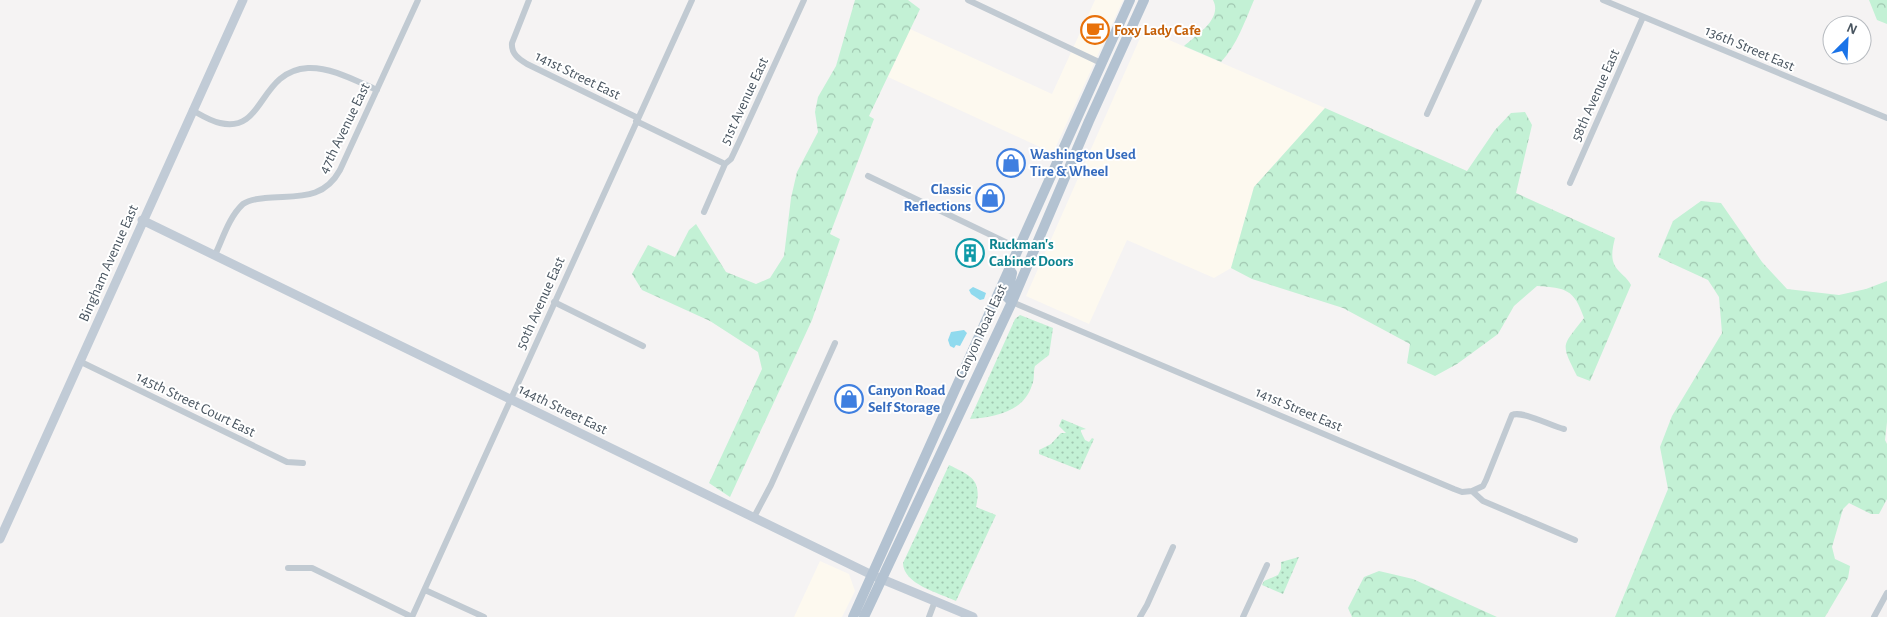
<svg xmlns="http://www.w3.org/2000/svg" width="1887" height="617" font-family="'Alegreya Sans',sans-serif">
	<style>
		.commercial { fill: #fdf9ef }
		.grass { fill: url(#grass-dots) }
		.forest { fill: url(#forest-crowns) }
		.water { fill: #90daee }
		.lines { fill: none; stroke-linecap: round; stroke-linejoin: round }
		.street { stroke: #c1cad2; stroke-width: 6 }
		.secondary { stroke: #c1cbd6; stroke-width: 9 }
		.primary { stroke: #b3c2d1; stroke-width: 10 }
		.labels { text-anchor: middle; stroke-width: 4; stroke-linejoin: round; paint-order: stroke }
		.food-label { font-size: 15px; font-weight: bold; fill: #c56008; stroke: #fff; text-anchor: start }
		.street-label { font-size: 15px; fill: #4a5661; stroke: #fff }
		.shop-label { font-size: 15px; font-weight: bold; fill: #366cbe; stroke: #fff; text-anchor: start }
		.culture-label { font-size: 15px; font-weight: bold; fill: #0d838f; stroke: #fff; text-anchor: start }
	</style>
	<defs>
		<pattern id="grass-dots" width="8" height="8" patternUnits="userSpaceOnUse" patternTransform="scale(1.25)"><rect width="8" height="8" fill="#c3f1d5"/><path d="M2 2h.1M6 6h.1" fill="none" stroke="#a0c6b0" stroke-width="1.8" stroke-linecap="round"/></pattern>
		<pattern id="forest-crowns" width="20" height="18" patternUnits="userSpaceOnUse" patternTransform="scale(1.25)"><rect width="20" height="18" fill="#c3f1d5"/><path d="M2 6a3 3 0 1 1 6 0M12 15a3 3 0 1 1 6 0" fill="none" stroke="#a0c6b0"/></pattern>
	</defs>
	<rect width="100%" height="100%" fill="#f5f3f3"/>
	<path class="commercial" d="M 1095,0 L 1123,0 L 1053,153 L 888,77 L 910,29 L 1052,94 Z
		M 1144,29 L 1325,108 L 1254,187 L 1231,268 L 1214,278 L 1127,240 L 1089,324 L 1026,296 Z
		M 820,561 L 849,574 L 855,591 L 842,617 L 794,617 Z"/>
	<path class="grass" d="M 1020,315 L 1053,328 L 1049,355 L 1035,366 C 1033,372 1035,379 1032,385 C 1024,412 994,417 970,419 L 1015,319 Z
		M 1062,419 L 1086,429 L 1081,430 L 1081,432 L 1085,440 L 1089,442 L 1092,438 L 1094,439 L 1080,470 L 1039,454 L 1039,450 L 1051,444 L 1061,433 L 1066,433 L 1059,426 Z
		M 949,465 C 972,476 982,480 976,507 L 996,515 L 956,601 C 939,593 903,584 903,563 Z
		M 1299,557 L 1283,594 L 1262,585 L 1264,581 L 1278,575 L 1281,569 L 1281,562 Z"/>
	<path class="forest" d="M 855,0 L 908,0 L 920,9 L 869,116 L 874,119 L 830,234 L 840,239 L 812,320 L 730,497 L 709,483 L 762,369 L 758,352 L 710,321 L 642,290 L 632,274 L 648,245 L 675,257 L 689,230 L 696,224 L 726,272 L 756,284 L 770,278 L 784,256 L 791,198 L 797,172 L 818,132 L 815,112 L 818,97 L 836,66 Z
		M 1213,0 L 1254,0 C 1245,21 1237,45 1221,62 L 1184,46 C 1196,35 1223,19 1213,0 Z
		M 1869,0 L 1887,0 L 1887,24 L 1877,20 Z
		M 1325,108 L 1467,171 L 1495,130 L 1511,113 L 1525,112 L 1532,125 L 1516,193 L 1615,238 C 1613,246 1610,258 1615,266 C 1619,273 1627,277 1631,285 L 1590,381 L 1577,376 C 1560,342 1562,347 1584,318 C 1574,289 1566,288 1537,286 L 1514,306 L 1498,334 L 1457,364 L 1435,376 L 1407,363 L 1410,344 L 1343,308 L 1252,279 L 1231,268 L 1254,187 Z
		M 1701,201 L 1721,203 L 1762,262 L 1787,289 L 1839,295 L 1866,289 L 1887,281 L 1887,422 L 1885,440 L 1887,444 L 1887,499 L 1879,514 L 1871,514 L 1849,503 L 1843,509 L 1832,547 L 1835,559 L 1850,566 L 1848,578 L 1825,617 L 1615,617 L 1668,489 L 1660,447 L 1672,416 L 1722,333 L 1719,297 L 1708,280 L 1658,257 L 1673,221 Z
		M 1379,571 L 1413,579 L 1497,617 L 1352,617 L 1348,608 L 1364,577 Z"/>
	<path class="water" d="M 973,287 L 986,293 L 984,299 L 980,300 L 971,294 L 969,290 Z
		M 964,330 L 967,333 L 960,346 L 956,345 L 954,348 L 950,346 L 948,340 L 951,332 Z"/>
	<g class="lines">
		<path class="street" d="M 529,0 L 512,43 C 511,54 519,59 527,64 L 638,118
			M 968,0 L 1101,63
			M 1603,0 L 1887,118
			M 192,110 C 201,115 210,121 220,123 C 265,134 258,71 308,68 C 332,67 356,81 377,90
			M 1427,114 L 1479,0
			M 636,121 L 725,164
			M 868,176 L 1018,248
			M 1570,183 L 1643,17
			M 704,212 L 725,164 L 731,159 L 740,140 L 804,0
			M 215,255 C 223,238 229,217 243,204 C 250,199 257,199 265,198 C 297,195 323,201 340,170 L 418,0
			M 554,302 L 643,346
			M 1012,302 L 1454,489 L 1462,492 L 1472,491 L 1483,501 L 1575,540
			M 79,361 L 287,462 L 303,463
			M 1472,491 L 1483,486 L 1486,480 L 1512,415 C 1522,410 1551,426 1564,429
			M 754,517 L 771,485 L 835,343
			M 288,568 L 312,568 L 412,617
			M 425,590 L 484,617
			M 412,617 L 692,0
			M 929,617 L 935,601
			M 1140,617 L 1147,605 L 1173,547
			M 1243,617 L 1267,565
			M 1874,617 L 1887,593"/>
		<path class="secondary" d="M 142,220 L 872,575 L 973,617
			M 0,539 L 243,0"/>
		<path class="primary" d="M 1012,302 L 1007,297 L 1012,273
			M 853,617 L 1130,0
			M 864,617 L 1012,302 L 1089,121 L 1144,0"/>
	</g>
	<defs>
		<symbol id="cafe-ring" viewBox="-11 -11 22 22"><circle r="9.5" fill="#fff" stroke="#e8710a" stroke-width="1.5"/><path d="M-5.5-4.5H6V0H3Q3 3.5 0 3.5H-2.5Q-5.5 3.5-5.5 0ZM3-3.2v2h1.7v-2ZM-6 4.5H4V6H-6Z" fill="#e8710a"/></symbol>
		<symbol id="shop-ring" viewBox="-11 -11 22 22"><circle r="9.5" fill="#fff" stroke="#3f7fe0" stroke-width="1.5"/><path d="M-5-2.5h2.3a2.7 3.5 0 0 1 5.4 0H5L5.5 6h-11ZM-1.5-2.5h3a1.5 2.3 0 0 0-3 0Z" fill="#3f7fe0"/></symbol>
		<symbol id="building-ring" viewBox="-11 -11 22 22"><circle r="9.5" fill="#fff" stroke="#0f9aa8" stroke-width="1.5"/><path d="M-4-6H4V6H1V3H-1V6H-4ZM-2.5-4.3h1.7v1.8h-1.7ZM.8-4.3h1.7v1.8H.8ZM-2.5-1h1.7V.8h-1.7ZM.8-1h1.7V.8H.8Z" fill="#0f9aa8"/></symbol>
	</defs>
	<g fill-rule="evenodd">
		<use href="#cafe-ring" x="1079" y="14" width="32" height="32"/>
		<use href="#shop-ring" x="995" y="147" width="32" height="32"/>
		<use href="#shop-ring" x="974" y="182" width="32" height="32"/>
		<use href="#building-ring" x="954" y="237" width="32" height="32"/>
		<use href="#shop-ring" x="833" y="383" width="32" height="32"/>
	</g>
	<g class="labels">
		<g class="food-label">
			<text x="1114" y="35">Foxy Lady Cafe</text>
		</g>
		<g class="street-label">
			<text transform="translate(1750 48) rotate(23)" y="5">136th Street East</text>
			<text transform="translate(578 75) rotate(26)" y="5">141st Street East</text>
			<text transform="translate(1595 95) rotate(-66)" y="5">58th Avenue East</text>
			<text transform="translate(744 101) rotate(-65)" y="5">51st Avenue East</text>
			<text transform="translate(344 128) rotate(-64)" y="5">47th Avenue East</text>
			<text transform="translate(108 263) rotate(-66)" y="5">Bingham Avenue East</text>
			<text transform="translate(540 303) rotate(-66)" y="5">50th Avenue East</text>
			<text transform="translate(981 331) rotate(-65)" y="5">Canyon Road East</text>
			<text transform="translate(196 404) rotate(26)" y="5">145th Street Court East</text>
			<text transform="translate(563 409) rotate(26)" y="5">144th Street East</text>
			<text transform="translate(1299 409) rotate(23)" y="5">141st Street East</text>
		</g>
		<g class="shop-label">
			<text x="1030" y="159">Washington Used<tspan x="1030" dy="17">Tire &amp; Wheel</tspan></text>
			<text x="971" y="194" text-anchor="end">Classic<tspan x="971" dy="17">Reflections</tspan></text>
			<text x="868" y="395">Canyon Road<tspan x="868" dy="17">Self Storage</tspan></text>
		</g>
		<g class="culture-label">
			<text x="989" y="249">Ruckman's<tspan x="989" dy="17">Cabinet Doors</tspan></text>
		</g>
	</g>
	<g transform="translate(1847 40) rotate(24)"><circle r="24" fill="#ffffff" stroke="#b7bbc0"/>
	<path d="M0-4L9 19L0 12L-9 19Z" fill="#1a73e8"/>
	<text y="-8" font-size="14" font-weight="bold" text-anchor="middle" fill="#4a5661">N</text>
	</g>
</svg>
